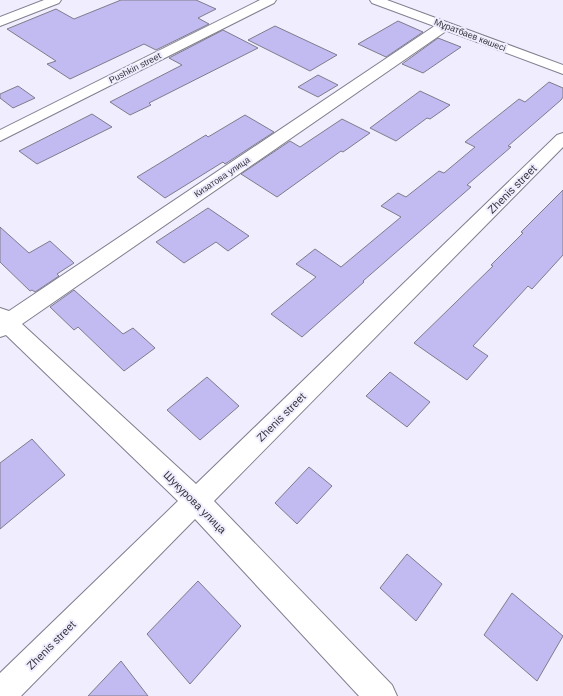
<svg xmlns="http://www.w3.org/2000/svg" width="563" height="696" font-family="Arial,sans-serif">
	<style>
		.building { fill: #c2bbf2; stroke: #7e7c8b }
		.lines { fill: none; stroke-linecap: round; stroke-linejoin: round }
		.minor-casing { stroke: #807f8e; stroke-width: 2 }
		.tertiary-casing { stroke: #807f8e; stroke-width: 2 }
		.minor { fill: #fff; fill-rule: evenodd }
		.tertiary { fill: #fff; fill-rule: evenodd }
		.labels { text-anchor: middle; stroke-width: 4; stroke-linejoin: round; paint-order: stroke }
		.far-street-label { font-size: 9px; fill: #36353c; stroke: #efedfe }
		.street-label { font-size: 11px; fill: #36353c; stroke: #efedfe }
	</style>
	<rect width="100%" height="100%" fill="#efedfe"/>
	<path class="building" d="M 121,0 L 196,0 L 216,9 L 198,18 L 209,24 L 156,50 L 144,44 L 70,79 L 47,64 L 56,61 L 7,29 L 56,9 L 74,19 Z
		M 398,21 L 423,32 L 386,57 L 358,44 Z
		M 275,26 L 337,55 L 310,71 L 248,40 Z
		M 223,30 L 258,48 L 149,103 L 151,105 L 130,115 L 110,102 L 182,65 L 169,58 Z
		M 438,38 L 461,47 L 423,73 L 402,64 Z
		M 318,75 L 338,85 L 318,97 L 298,87 Z
		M 549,82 L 563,88 L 563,97 L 561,100 L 508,146 L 511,147 L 467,185 L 471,187 L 363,281 L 364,282 L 302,337 L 271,314 L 316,277 L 296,264 L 315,249 L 341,267 L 401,217 L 381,206 L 398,193 L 406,197 L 439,171 L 444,173 L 475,147 L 465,142 L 519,99 L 525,102 Z
		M 18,86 L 35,98 L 13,108 L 0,98 L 0,94 Z
		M 420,91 L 450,105 L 430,119 L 427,118 L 396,141 L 370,128 Z
		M 92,114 L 112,127 L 37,164 L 19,151 Z
		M 245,115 L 274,132 L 225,164 L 223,162 L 165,198 L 137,177 L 206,135 L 208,137 Z
		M 342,119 L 370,133 L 343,152 L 341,151 L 277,197 L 241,174 L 290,141 L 300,147 Z
		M 563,190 L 563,255 L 532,289 L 528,286 L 473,346 L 488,356 L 467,380 L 414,343 L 493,266 L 491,265 L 523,233 L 521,232 Z
		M 208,208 L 249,236 L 228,251 L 216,242 L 184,263 L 156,242 Z
		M 0,227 L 29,253 L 50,241 L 74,263 L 57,274 L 59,276 L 35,292 L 32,290 L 30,291 L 0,262 Z
		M 74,290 L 123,334 L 133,328 L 155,348 L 124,371 L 78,327 L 74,330 L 50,307 Z
		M 390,372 L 430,402 L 407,427 L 366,396 Z
		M 207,377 L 239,406 L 200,440 L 167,410 Z
		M 32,439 L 65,475 L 0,529 L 0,463 Z
		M 309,467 L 332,486 L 297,524 L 275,503 Z
		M 407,554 L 442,584 L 416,621 L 380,588 Z
		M 198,581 L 241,626 L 190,684 L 147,634 Z
		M 512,593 L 563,636 L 537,681 L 484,635 Z
		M 121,661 L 148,696 L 88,696 Z"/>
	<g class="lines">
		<defs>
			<path id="minor" d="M 44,0 L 61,0 L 59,3 L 0,26 L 0,17 Z
				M 260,0 L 276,0 L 274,3 L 0,141 L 0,130 Z
				M 444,22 L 451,26 L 449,29 L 22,324 L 196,484 L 557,135 L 563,133 L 563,147 L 214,501 L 392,685 L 397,696 L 359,696 L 195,519 L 21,696 L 0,696 L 0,673 L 178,501 L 6,335 L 0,337 L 0,308 L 9,311 L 439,23 Z"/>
			<path id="tertiary" d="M 370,0 L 387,0 L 563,65 L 563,74 L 372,3 Z"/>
		</defs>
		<use href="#minor" class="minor-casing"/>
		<use href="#tertiary" class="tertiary-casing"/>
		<use href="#minor" class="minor"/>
		<use href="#tertiary" class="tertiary"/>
	</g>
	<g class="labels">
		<g class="far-street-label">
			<text transform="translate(470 35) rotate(21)" y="3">Мұратбаев көшесі</text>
			<text transform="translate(135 68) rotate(-27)" y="3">Pushkin street</text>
			<text transform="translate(222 177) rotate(-34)" y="3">Кизатова улица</text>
		</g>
		<g class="street-label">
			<text transform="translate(512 189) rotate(-45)" y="4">Zhenis street</text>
			<text transform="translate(281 417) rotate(-45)" y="4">Zhenis street</text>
			<text transform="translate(195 502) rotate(45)" y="4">Шукурова улица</text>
			<text transform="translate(51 645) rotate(-45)" y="4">Zhenis street</text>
		</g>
	</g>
</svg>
